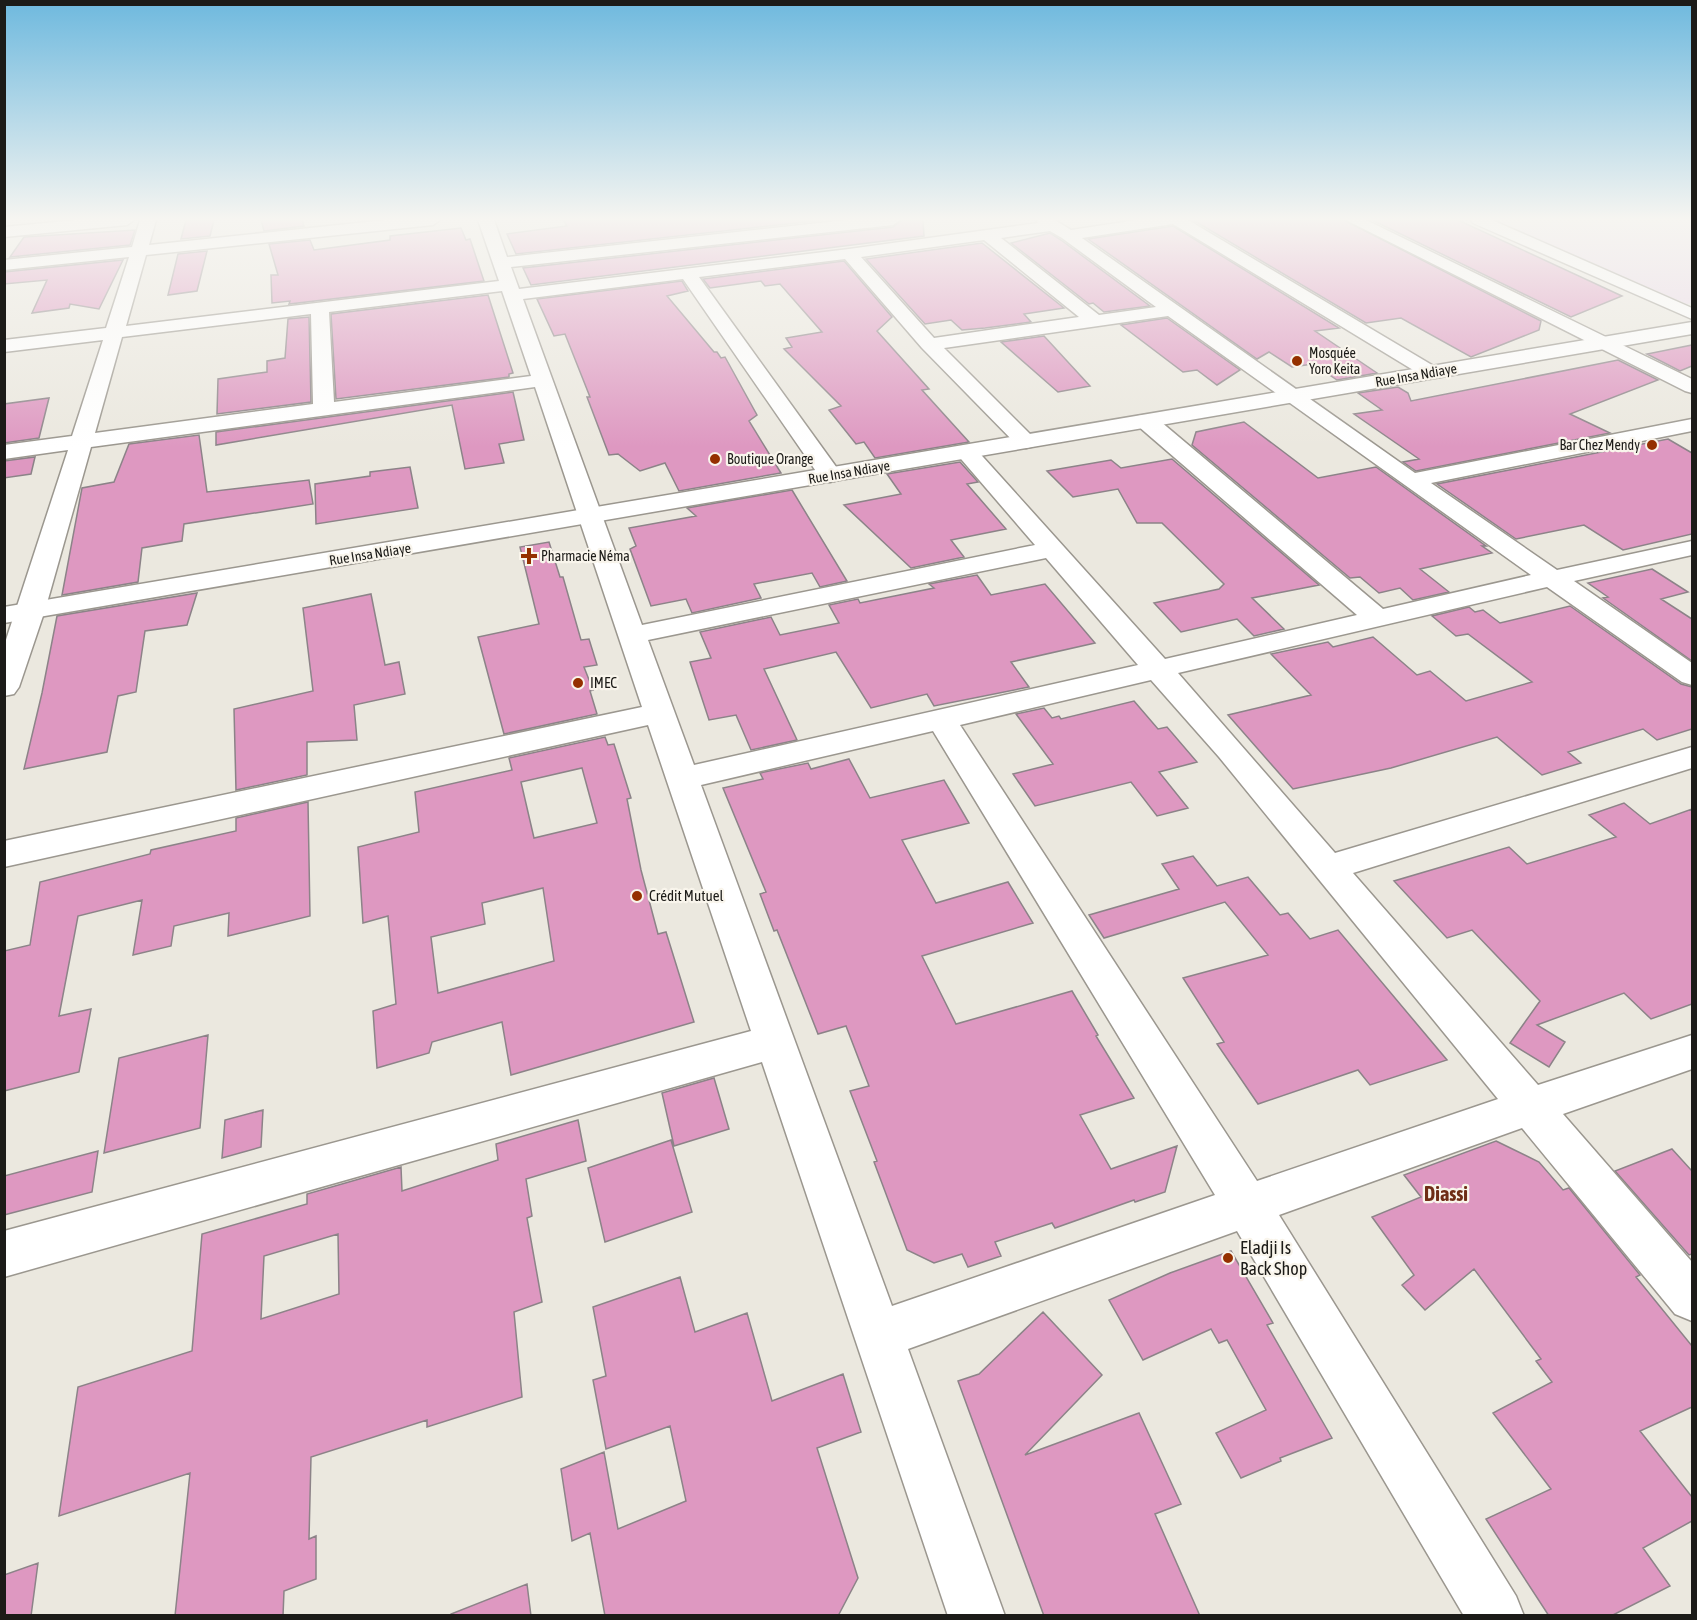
<svg xmlns="http://www.w3.org/2000/svg" width="1697" height="1620" font-family="'Asap Condensed',sans-serif">
	<style>
		.education { fill: #ead8e8 }
		.building { fill: #de98c1; stroke: #8c8388; stroke-width: 1.5; fill-rule: evenodd }
		.lines { fill: none; stroke-linecap: round; stroke-linejoin: round }
		.minor-casing { stroke: #9b978f; stroke-width: 3 }
		.major-casing { stroke: #9b978f; stroke-width: 3 }
		.minor { fill: #fff; fill-rule: evenodd }
		.major { fill: #fff; fill-rule: evenodd }
		.poi-dot { fill: #953000; stroke: #f9f5ec; stroke-width: 2 }
		.labels { text-anchor: middle; stroke-width: 4.5; stroke-linejoin: round; paint-order: stroke }
		.far-poi-label { font-size: 14px; fill: #1c1b18; stroke: #f9f5ec; text-anchor: start }
		.far-street-label { font-size: 14px; fill: #1c1b18; stroke: #f9f5ec }
		.poi-label { font-size: 15px; fill: #1c1b18; stroke: #f9f5ec; text-anchor: start }
		.near-poi-label { font-size: 18px; fill: #1c1b18; stroke: #f9f5ec; text-anchor: start }
		.near-neighbourhood-label { font-size: 20px; font-weight: bold; fill: #6f2d15; stroke: #f9f5ec }
	</style>
	<rect width="100%" height="100%" fill="#ebe8df"/>
	<path class="education" d="M 1492,220 L 1692,220 L 1692,303 L 1687,304 Z"/>
	<path class="building" d="M 186,220 L 214,220 L 210,236 L 181,239 Z
		M 261,220 L 302,220 L 304,226 L 264,231 Z
		M 563,220 L 823,220 L 516,254 L 507,234 L 567,226 Z
		M 902,220 L 923,220 L 924,236 L 531,285 L 523,268 L 893,227 Z
		M 1193,220 L 1344,220 L 1541,321 L 1539,330 L 1471,357 L 1401,318 L 1366,323 Z
		M 1372,220 L 1458,220 L 1622,296 L 1571,317 Z
		M 1173,226 L 1339,328 L 1315,331 L 1377,373 L 1337,380 L 1313,364 L 1292,367 L 1269,352 L 1257,359 L 1088,239 Z
		M 461,228 L 466,240 L 470,239 L 484,281 L 289,304 L 290,301 L 272,303 L 271,275 L 278,275 L 269,244 L 310,240 L 314,250 L 390,240 L 390,236 Z
		M 135,230 L 130,245 L 10,257 L 24,237 Z
		M 1050,233 L 1061,240 L 1150,306 L 1104,312 L 1093,303 L 1089,304 L 1011,243 Z
		M 982,243 L 1064,308 L 1024,314 L 1031,322 L 985,328 L 962,330 L 951,320 L 925,324 L 866,259 Z
		M 207,251 L 197,291 L 168,295 L 178,254 Z
		M 123,260 L 99,309 L 70,304 L 69,308 L 32,313 L 47,280 L 4,284 L 4,272 Z
		M 844,261 L 892,317 L 877,331 L 929,389 L 922,390 L 969,442 L 875,458 L 864,442 L 856,444 L 829,410 L 841,406 L 784,349 L 792,347 L 786,338 L 822,332 L 780,284 L 765,286 L 761,281 L 710,288 L 703,279 Z
		M 682,281 L 688,291 L 667,296 L 714,352 L 717,352 L 721,358 L 725,357 L 757,415 L 749,421 L 781,473 L 679,491 L 665,463 L 640,471 L 618,454 L 609,455 L 587,397 L 590,397 L 565,334 L 554,336 L 537,299 Z
		M 488,295 L 513,373 L 509,374 L 509,377 L 336,399 L 331,314 Z
		M 309,317 L 311,402 L 217,414 L 218,379 L 267,372 L 267,361 L 285,358 L 288,319 Z
		M 1167,318 L 1240,370 L 1217,385 L 1197,370 L 1183,372 L 1121,325 Z
		M 1044,336 L 1090,386 L 1058,392 L 1001,342 Z
		M 1692,345 L 1692,366 L 1680,371 L 1647,354 Z
		M 1618,360 L 1658,380 L 1570,414 L 1610,433 L 1416,471 L 1403,462 L 1419,459 L 1354,414 L 1382,410 L 1358,393 L 1398,387 L 1408,393 L 1411,401 Z
		M 513,392 L 524,440 L 499,444 L 504,463 L 465,469 L 452,405 L 216,445 L 216,432 Z
		M 49,398 L 39,438 L 4,443 L 4,404 Z
		M 1244,422 L 1318,478 L 1376,467 L 1486,546 L 1482,546 L 1492,553 L 1420,569 L 1449,592 L 1413,600 L 1400,588 L 1379,593 L 1360,577 L 1350,578 L 1192,445 L 1196,432 Z
		M 199,435 L 207,492 L 309,480 L 313,504 L 184,524 L 182,541 L 142,548 L 138,582 L 62,595 L 82,488 L 114,482 L 129,444 Z
		M 1668,439 L 1692,453 L 1692,534 L 1623,550 L 1584,525 L 1516,539 L 1437,484 Z
		M 35,457 L 31,474 L 4,478 L 4,461 Z
		M 1172,459 L 1319,585 L 1252,598 L 1284,629 L 1254,636 L 1237,619 L 1181,632 L 1154,603 L 1219,589 L 1224,584 L 1162,523 L 1137,523 L 1118,489 L 1073,497 L 1047,471 L 1111,460 L 1121,468 Z
		M 960,462 L 978,482 L 967,484 L 1006,529 L 951,540 L 964,557 L 911,568 L 844,505 L 901,494 L 887,474 Z
		M 410,467 L 418,508 L 316,524 L 315,484 L 370,476 L 370,472 Z
		M 792,490 L 847,581 L 820,587 L 812,573 L 754,584 L 761,598 L 692,613 L 686,599 L 651,606 L 630,549 L 636,546 L 629,528 L 696,516 L 687,508 Z
		M 549,542 L 560,577 L 563,577 L 581,640 L 589,639 L 597,665 L 584,667 L 593,690 L 590,691 L 597,714 L 504,734 L 478,637 L 539,624 L 520,547 Z
		M 1652,569 L 1688,592 L 1661,599 L 1692,619 L 1692,661 L 1603,598 L 1608,597 L 1588,583 Z
		M 977,575 L 991,595 L 1045,584 L 1095,643 L 1011,662 L 1029,687 L 934,706 L 927,694 L 871,708 L 836,652 L 764,669 L 797,740 L 751,750 L 736,715 L 709,720 L 690,662 L 711,658 L 700,632 L 771,617 L 780,635 L 839,623 L 829,605 L 858,599 L 860,603 L 934,588 L 929,584 Z
		M 197,593 L 187,625 L 145,631 L 136,692 L 118,696 L 107,752 L 24,769 L 42,693 L 57,616 Z
		M 371,594 L 385,665 L 399,662 L 405,694 L 354,705 L 357,740 L 307,742 L 307,775 L 236,790 L 234,709 L 313,691 L 303,608 Z
		M 1570,606 L 1681,684 L 1692,687 L 1692,729 L 1657,740 L 1643,729 L 1568,752 L 1581,763 L 1542,775 L 1497,737 L 1391,768 L 1293,789 L 1228,715 L 1311,695 L 1271,654 L 1328,642 L 1333,647 L 1373,637 L 1417,675 L 1430,671 L 1466,701 L 1532,682 L 1468,634 L 1456,636 L 1432,616 L 1469,607 L 1475,612 L 1483,610 L 1500,623 Z
		M 1134,701 L 1158,729 L 1167,727 L 1197,762 L 1159,772 L 1188,808 L 1157,816 L 1131,782 L 1035,806 L 1013,774 L 1053,764 L 1016,714 L 1044,708 L 1052,718 L 1059,716 L 1061,719 Z
		M 605,737 L 608,745 L 614,744 L 631,798 L 627,799 L 641,870 L 658,934 L 666,932 L 694,1022 L 511,1075 L 502,1022 L 432,1042 L 429,1053 L 377,1068 L 373,1011 L 396,1004 L 388,916 L 363,923 L 358,847 L 419,832 L 415,792 L 512,770 L 509,758 ZM 582,768 L 597,823 L 534,838 L 521,782 ZM 543,888 L 554,961 L 438,993 L 431,937 L 485,924 L 482,903 Z
		M 849,759 L 870,798 L 944,780 L 969,823 L 902,840 L 936,903 L 1008,882 L 1033,923 L 922,956 L 956,1024 L 1072,991 L 1098,1035 L 1096,1036 L 1134,1098 L 1080,1115 L 1111,1169 L 1177,1146 L 1165,1192 L 1135,1202 L 1134,1200 L 1055,1228 L 1052,1223 L 995,1242 L 1001,1256 L 968,1267 L 962,1254 L 934,1263 L 907,1250 L 874,1162 L 877,1161 L 850,1091 L 869,1086 L 846,1026 L 818,1034 L 777,930 L 774,931 L 760,894 L 766,892 L 723,788 L 763,779 L 760,773 L 808,763 L 811,769 Z
		M 308,802 L 310,916 L 228,936 L 229,913 L 174,926 L 171,946 L 133,955 L 142,900 L 78,916 L 59,1016 L 91,1009 L 79,1072 L 4,1091 L 4,951 L 30,945 L 40,882 L 150,854 L 151,850 L 236,831 L 236,818 Z
		M 1624,803 L 1650,824 L 1692,809 L 1692,1004 L 1651,1019 L 1624,993 L 1537,1025 L 1565,1042 L 1549,1067 L 1510,1043 L 1540,1001 L 1472,930 L 1447,938 L 1394,881 L 1509,847 L 1527,864 L 1616,837 L 1589,815 Z
		M 1193,856 L 1217,886 L 1248,877 L 1280,915 L 1288,913 L 1310,939 L 1338,930 L 1447,1060 L 1370,1085 L 1358,1070 L 1258,1104 L 1217,1044 L 1224,1042 L 1183,978 L 1268,955 L 1225,902 L 1104,938 L 1089,915 L 1179,889 L 1162,864 Z
		M 208,1035 L 200,1128 L 104,1153 L 119,1058 Z
		M 714,1078 L 729,1129 L 674,1146 L 662,1093 Z
		M 263,1110 L 261,1147 L 222,1158 L 225,1120 Z
		M 578,1120 L 586,1161 L 526,1179 L 532,1216 L 527,1218 L 542,1302 L 514,1312 L 522,1397 L 427,1427 L 427,1420 L 311,1457 L 309,1539 L 316,1536 L 316,1579 L 284,1591 L 283,1616 L 175,1616 L 190,1473 L 59,1516 L 78,1387 L 192,1351 L 202,1234 L 307,1204 L 307,1194 L 401,1167 L 402,1191 L 498,1160 L 496,1144 ZM 338,1234 L 339,1294 L 261,1319 L 264,1256 Z
		M 671,1140 L 692,1212 L 605,1242 L 588,1168 Z
		M 1496,1141 L 1539,1162 L 1563,1190 L 1569,1188 L 1640,1275 L 1636,1277 L 1692,1346 L 1692,1407 L 1640,1431 L 1692,1497 L 1692,1521 L 1643,1548 L 1670,1586 L 1611,1616 L 1549,1616 L 1486,1519 L 1551,1489 L 1493,1413 L 1552,1382 L 1536,1361 L 1541,1359 L 1474,1269 L 1425,1310 L 1402,1285 L 1414,1275 L 1372,1217 L 1421,1197 L 1404,1175 Z
		M 1672,1149 L 1692,1171 L 1692,1254 L 1689,1255 L 1615,1171 Z
		M 98,1151 L 92,1192 L 4,1215 L 4,1176 Z
		M 1231,1251 L 1273,1323 L 1267,1325 L 1332,1438 L 1280,1458 L 1281,1461 L 1241,1478 L 1216,1433 L 1266,1410 L 1227,1340 L 1219,1343 L 1211,1329 L 1143,1360 L 1109,1300 L 1170,1273 Z
		M 680,1277 L 695,1332 L 747,1313 L 772,1401 L 843,1374 L 861,1432 L 817,1448 L 858,1578 L 838,1616 L 605,1616 L 590,1533 L 572,1541 L 561,1469 L 604,1452 L 618,1529 L 686,1501 L 670,1426 L 606,1449 L 593,1380 L 606,1376 L 593,1307 Z
		M 1043,1312 L 1102,1375 L 1025,1455 L 1139,1413 L 1181,1504 L 1155,1514 L 1200,1616 L 1044,1616 L 958,1381 L 979,1374 Z
		M 38,1563 L 31,1616 L 4,1616 L 4,1575 Z
		M 527,1584 L 531,1616 L 451,1616 L 451,1614 Z"/>
	<g class="lines">
		<defs>
			<path id="minor" d="M 76,220 L 134,220 L 127,225 L 4,237 L 4,227 Z
				M 140,220 L 156,220 L 149,245 L 385,220 L 440,220 L 433,225 L 146,255 L 126,326 L 499,281 L 478,220 L 494,220 L 507,257 L 847,220 L 900,220 L 893,225 L 511,267 L 519,289 L 849,249 L 1038,223 L 1036,220 L 1055,220 L 1071,230 L 1137,220 L 1188,220 L 1437,368 L 1440,372 L 1437,376 L 1423,376 L 1173,224 L 1082,238 L 1415,473 L 1692,419 L 1692,431 L 1431,483 L 1557,570 L 1692,541 L 1692,555 L 1574,581 L 1692,663 L 1692,685 L 1682,682 L 1547,587 L 1178,673 L 1335,853 L 1692,747 L 1692,768 L 1353,873 L 1538,1085 L 1692,1035 L 1692,1069 L 1563,1114 L 1692,1262 L 1692,1321 L 1675,1314 L 1522,1128 L 1279,1215 L 1516,1596 L 1524,1616 L 1464,1616 L 1237,1231 L 908,1349 L 1005,1616 L 948,1616 L 762,1062 L 4,1277 L 4,1231 L 751,1031 L 648,725 L 4,867 L 4,841 L 642,707 L 535,387 L 91,447 L 45,610 L 19,687 L 14,694 L 4,696 L 4,646 L 68,450 L 4,459 L 4,445 L 72,436 L 103,340 L 4,352 L 4,340 L 106,328 L 129,257 L 4,270 L 4,260 L 132,247 ZM 1050,231 L 1062,238 L 1156,307 L 1099,315 L 1001,238 ZM 984,240 L 1079,317 L 934,338 L 861,257 ZM 845,259 L 922,348 L 1018,446 L 1026,448 L 1034,446 L 1037,441 L 944,348 L 1168,316 L 1531,575 L 1383,609 L 1154,416 L 1146,415 L 1138,416 L 1135,421 L 1138,426 L 1357,615 L 1165,659 L 974,447 L 966,445 L 958,447 L 955,452 L 1035,545 L 642,625 L 523,299 L 683,279 L 822,480 L 830,482 L 838,480 L 842,475 L 699,277 ZM 502,291 L 531,376 L 334,402 L 329,312 ZM 311,314 L 313,404 L 95,433 L 122,337 ZM 1046,558 L 1138,665 L 694,765 L 648,640 ZM 1151,680 L 1219,757 L 1498,1099 L 1257,1181 L 960,725 ZM 933,731 L 1215,1195 L 892,1306 L 701,785 Z
				M 1346,220 L 1366,220 L 1692,379 L 1692,393 L 1685,391 Z
				M 1471,220 L 1492,220 L 1692,308 L 1692,319 L 1473,223 Z"/>
			<path id="major" d="M 1692,322 L 1692,334 L 4,623 L 4,607 Z"/>
		</defs>
		<use href="#minor" class="minor-casing"/>
		<use href="#major" class="major-casing"/>
		<use href="#minor" class="minor"/>
		<use href="#major" class="major"/>
	</g>
	<linearGradient id="sky" x2="0" y2="1"><stop stop-color="#6eb9de"/><stop offset="0.49" stop-color="#f6f5f1"/><stop offset="1" stop-color="#f6f5f1" stop-opacity="0"/></linearGradient>
	<rect width="1697" height="447" fill="url(#sky)"/>
	<g class="poi-dot">
		<circle cx="1297" cy="361" r="6"/>
		<circle cx="1652" cy="445" r="6"/>
		<circle cx="715" cy="459" r="6"/>
		<path d="M526 547h6v6h6v6h-6v6h-6v-6h-6v-6h6z"/>
		<circle cx="578" cy="683" r="6"/>
		<circle cx="637" cy="896" r="6"/>
		<circle cx="1228" cy="1258" r="6"/>
	</g>
	<g class="labels">
		<g class="far-poi-label">
			<text x="1309" y="358">Mosquée<tspan x="1309" dy="16">Yoro Keita</tspan></text>
			<text x="1640" y="450" text-anchor="end">Bar Chez Mendy</text>
			<text x="727" y="464">Boutique Orange</text>
			<text x="541" y="561">Pharmacie Néma</text>
		</g>
		<g class="far-street-label">
			<text transform="translate(1416 375) rotate(-10)" y="5">Rue Insa Ndiaye</text>
			<text transform="translate(849 472) rotate(-10)" y="5">Rue Insa Ndiaye</text>
			<text transform="translate(370 554) rotate(-9)" y="5">Rue Insa Ndiaye</text>
		</g>
		<g class="poi-label">
			<text x="590" y="688">IMEC</text>
			<text x="649" y="901">Crédit Mutuel</text>
		</g>
		<g class="near-poi-label">
			<text x="1240" y="1254">Eladji Is<tspan x="1240" dy="21">Back Shop</tspan></text>
		</g>
		<g class="near-neighbourhood-label">
			<text x="1446" y="1201">Diassi</text>
		</g>
	</g>
	<rect width="1697" height="1620" fill="none" stroke="#1c1b18" stroke-width="12"/>
</svg>
